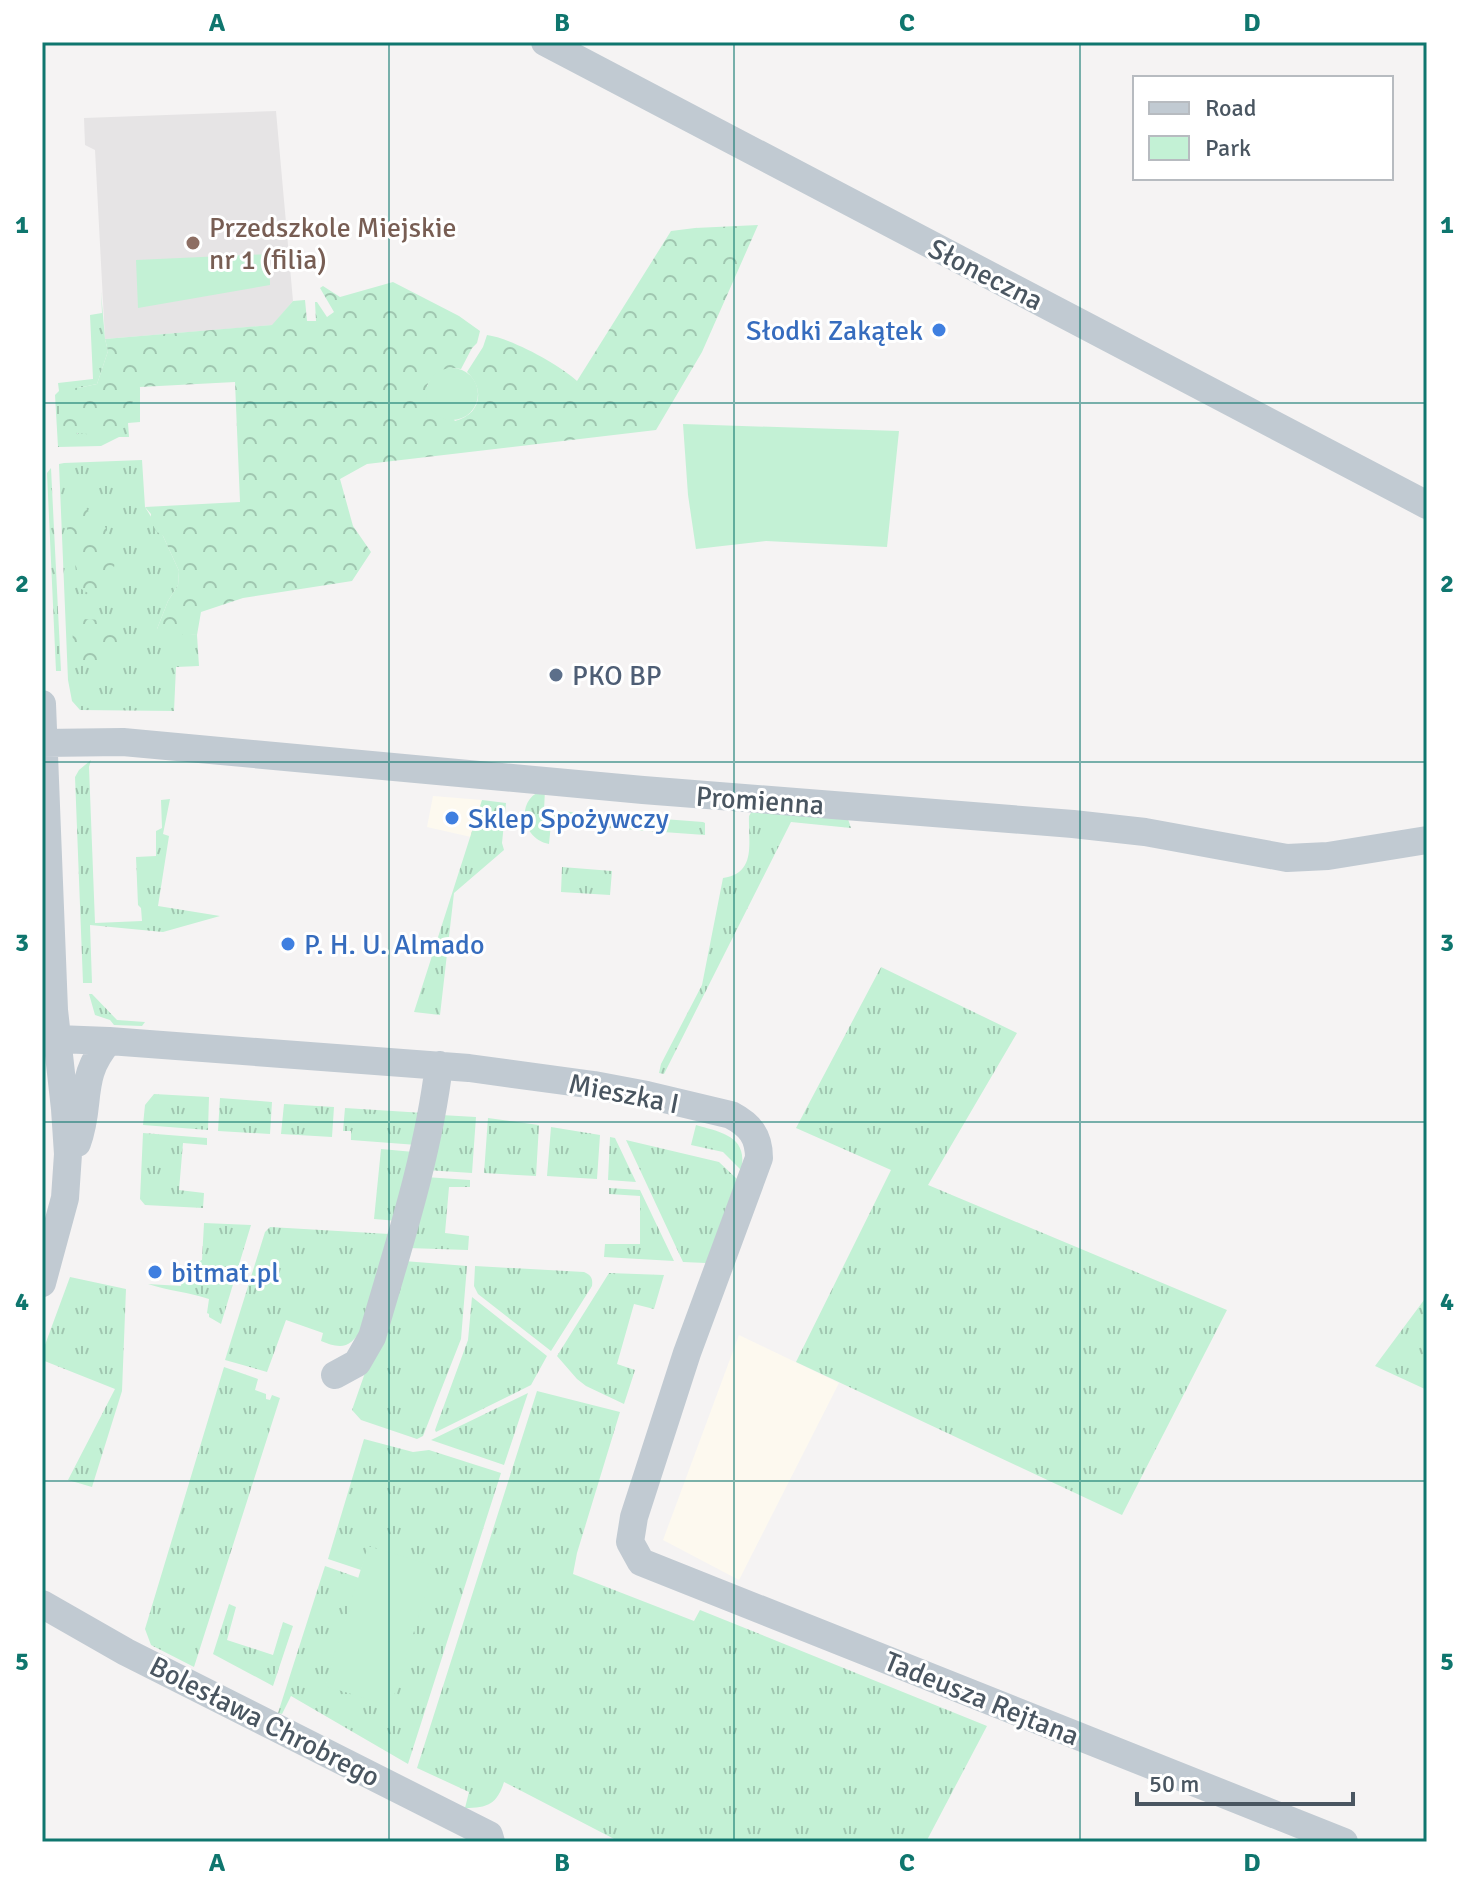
<svg xmlns="http://www.w3.org/2000/svg" width="1469" height="1884" font-family="Signika,sans-serif">
	<style>
		.commercial { fill: #fdf9ef }
		.education { fill: #e6e4e5 }
		.grass { fill: url(#grass-tufts) }
		.forest { fill: url(#forest-crowns) }
		.green { fill: #c3f1d5 }
		.lines { fill: none; stroke-linecap: round; stroke-linejoin: round }
		.minor { stroke: #c1cad2; stroke-width: 28 }
		.grid { fill: none; stroke: #0f766e; stroke-width: 2; stroke-opacity: 0.55 }
		.education-dot { fill: #8d6e63; stroke: #fff; stroke-width: 3 }
		.shop-dot { fill: #3f7fe0; stroke: #fff; stroke-width: 3 }
		.service-dot { fill: #5c6f8a; stroke: #fff; stroke-width: 3 }
		.labels { text-anchor: middle; stroke-width: 6; stroke-linejoin: round; paint-order: stroke }
		.education-label { font-size: 28px; fill: #785e54; stroke: #fff; text-anchor: start }
		.street-label { font-size: 28px; fill: #4a5661; stroke: #fff }
		.shop-label { font-size: 28px; fill: #366cbe; stroke: #fff; text-anchor: start }
		.service-label { font-size: 28px; fill: #4e5e75; stroke: #fff; text-anchor: start }
		.neatline { fill: none; stroke: #0f766e; stroke-width: 3 }
		.grid-label { font-size: 26px; text-anchor: middle; font-weight: bold; fill: #0f766e }
	</style>
	<defs>
		<pattern id="grass-tufts" width="24" height="20" patternUnits="userSpaceOnUse" patternTransform="scale(2)"><rect width="24" height="20" fill="#c3f1d5"/><path d="M3 7l-1-3M5 7V3M7 7l1-3M15 17l-1-3M17 17v-4M19 17l1-3" fill="none" stroke="#a0c6b0"/></pattern>
		<pattern id="forest-crowns" width="20" height="18" patternUnits="userSpaceOnUse" patternTransform="scale(2)"><rect width="20" height="18" fill="#c3f1d5"/><path d="M2 6a3 3 0 1 1 6 0M12 15a3 3 0 1 1 6 0" fill="none" stroke="#a0c6b0"/></pattern>
	</defs>
	<rect width="100%" height="100%" fill="#f5f3f3"/>
	<path class="commercial" d="M 433,796 L 482,800 L 471,837 L 427,827 Z
		M 739,1335 L 839,1383 L 739,1580 L 663,1540 Z"/>
	<path class="education" d="M 276,111 L 293,301 L 273,325 L 105,339 L 95,150 L 85,145 L 84,118 Z"/>
	<path class="grass" d="M 101,292 L 105,339 L 108,351 L 97,384 L 78,388 L 77,434 L 140,387 L 140,422 L 128,423 L 129,437 L 119,437 L 101,446 L 58,447 L 55,395 L 59,391 L 58,383 L 93,379 L 90,315 L 102,313 Z
		M 142,460 L 145,507 L 163,536 L 179,571 L 178,585 L 168,601 L 157,629 L 197,635 L 199,666 L 176,667 L 174,711 L 80,710 L 72,701 L 68,680 L 59,464 L 64,463 Z
		M 51,468 L 61,671 L 56,671 L 47,473 Z
		M 91,760 L 89,767 L 95,923 L 142,921 L 141,908 L 138,905 L 136,857 L 156,856 L 156,831 L 162,828 L 161,800 L 170,799 L 163,834 L 169,836 L 158,906 L 220,916 L 163,932 L 90,925 L 92,983 L 83,983 L 75,777 L 79,770 Z
		M 545,790 L 544,810 L 703,822 L 705,823 L 705,835 L 551,824 L 549,844 C 520,839 515,796 545,790 Z
		M 482,800 L 506,803 L 502,843 L 504,850 L 454,893 L 440,1015 L 414,1012 Z
		M 752,811 L 848,819 L 851,828 L 791,822 L 664,1074 L 659,1073 L 661,1064 L 702,985 L 723,878 C 757,873 748,843 749,816 Z
		M 562,867 L 612,871 L 610,895 L 561,892 Z
		M 881,967 L 1017,1033 L 928,1185 L 1227,1310 L 1122,1515 L 796,1362 L 891,1170 L 796,1128 Z
		M 89,994 L 92,994 L 117,1020 L 145,1022 L 142,1026 L 114,1025 L 110,1020 L 95,1015 Z
		M 154,1094 L 209,1097 L 208,1130 L 143,1125 L 145,1105 Z
		M 220,1098 L 272,1102 L 270,1134 L 218,1131 Z
		M 284,1104 L 334,1107 L 332,1137 L 281,1134 Z
		M 345,1108 L 424,1113 L 417,1145 L 351,1140 L 351,1131 L 343,1131 Z
		M 441,1115 L 476,1117 L 472,1173 L 426,1170 Z
		M 488,1118 L 539,1125 L 536,1176 L 484,1173 Z
		M 696,1125 C 720,1132 749,1136 741,1170 L 723,1152 L 691,1145 Z
		M 551,1127 L 600,1135 L 597,1179 L 547,1176 Z
		M 143,1133 L 207,1138 L 207,1145 L 183,1143 L 179,1190 L 204,1193 L 203,1208 L 145,1205 L 140,1199 Z
		M 610,1137 L 615,1138 L 636,1182 L 608,1180 Z
		M 626,1140 L 719,1162 L 737,1179 L 706,1263 L 683,1262 Z
		M 381,1149 L 414,1152 L 398,1221 L 374,1219 Z
		M 425,1177 L 470,1180 L 470,1187 L 449,1187 L 445,1233 L 469,1236 L 468,1250 L 408,1248 Z
		M 609,1188 L 640,1190 L 674,1261 L 604,1257 L 605,1244 L 640,1244 L 640,1196 L 609,1194 Z
		M 204,1223 L 251,1225 L 221,1324 L 209,1317 L 209,1314 L 207,1313 L 209,1299 C 189,1292 168,1291 148,1284 L 181,1286 L 182,1277 L 186,1277 L 187,1263 L 196,1263 L 202,1260 Z
		M 270,1227 L 389,1234 C 383,1258 370,1337 346,1345 C 338,1348 329,1344 321,1341 L 323,1333 L 286,1320 L 267,1372 L 225,1360 L 265,1232 Z
		M 404,1261 L 467,1266 L 461,1339 L 423,1436 L 417,1439 L 361,1420 L 352,1410 Z
		M 475,1266 L 584,1272 C 591,1275 593,1278 592,1286 L 551,1351 L 478,1294 L 474,1286 Z
		M 609,1273 L 664,1275 L 654,1309 L 634,1304 L 617,1364 L 635,1370 L 624,1404 L 586,1386 L 577,1379 L 557,1356 Z
		M 70,1277 L 126,1289 L 122,1391 L 92,1487 L 68,1480 L 115,1389 L 42,1360 L 42,1353 Z
		M 1427,1296 L 1427,1390 L 1375,1366 Z
		M 472,1297 L 547,1356 L 531,1385 L 436,1432 L 435,1430 L 468,1340 Z
		M 224,1367 L 258,1379 L 255,1390 L 266,1394 L 266,1399 L 270,1400 L 272,1395 L 280,1398 L 194,1667 L 151,1645 L 145,1629 Z
		M 537,1391 L 620,1412 L 577,1553 L 573,1574 L 694,1621 L 700,1610 L 987,1726 L 926,1842 L 620,1842 L 504,1782 C 497,1804 488,1808 465,1808 L 469,1792 L 417,1768 Z
		M 528,1393 L 504,1465 L 431,1440 Z
		M 364,1439 L 413,1452 L 429,1450 L 501,1473 L 408,1764 L 291,1696 L 282,1714 L 278,1713 L 325,1566 L 359,1578 L 326,1685 L 391,1705 L 369,1546 L 361,1570 L 328,1559 Z
		M 229,1604 L 236,1607 L 227,1640 L 273,1655 L 283,1622 L 293,1626 L 273,1686 L 213,1654 Z"/>
	<path class="forest" d="M 758,225 L 702,352 L 656,430 L 367,464 L 340,479 L 353,526 L 371,552 L 352,581 L 243,598 L 201,612 L 197,635 L 181,634 L 171,640 L 161,638 L 157,629 L 168,601 L 178,585 L 179,571 L 163,536 L 156,531 L 151,521 L 151,514 L 145,507 L 240,502 L 235,382 L 140,387 L 119,430 C 98,434 84,437 64,429 L 60,411 L 64,397 L 78,388 L 97,384 L 108,351 L 105,339 L 272,325 L 293,301 L 305,300 L 307,321 L 316,321 L 315,302 L 317,302 L 327,317 L 334,312 L 320,288 L 323,286 L 340,297 L 393,282 L 459,316 L 480,331 L 477,343 L 472,348 L 461,369 C 446,366 434,373 427,386 L 455,421 C 480,415 486,390 467,372 L 483,347 L 487,335 C 510,338 559,364 577,381 L 671,231 L 695,228 Z
		M 80,503 L 106,528 L 115,560 L 111,591 L 98,599 L 78,587 L 73,549 L 67,529 L 69,507 Z
		M 81,619 L 103,620 L 119,633 L 115,651 L 107,662 L 82,663 L 72,652 L 73,627 Z"/>
	<path class="green" d="M 269,254 L 270,285 L 138,308 L 136,260 Z
		M426 394a26 26 0 1 1 52 0a26 26 0 1 1-52 0Z
		M 683,424 L 899,431 L 887,547 L 766,541 L 696,549 L 688,495 Z
		M 368,1546 L 434,1566 L 391,1706 L 325,1686 Z"/>
	<g class="lines">
		<path class="minor" d="M 545,42 L 1427,505
			M 42,704 L 54,1010 L 65,1109 L 68,1154 L 65,1198 L 42,1283
			M 42,743 L 123,742 L 643,790 L 1073,824 L 1145,832 L 1287,858 L 1328,856 L 1427,840
			M 57,1039 L 109,1041 L 469,1068 L 594,1085 L 647,1095 L 731,1115 C 750,1125 759,1136 759,1158 L 687,1353 L 634,1517 L 630,1542 L 641,1562 L 1344,1842
			M 77,1143 C 92,1103 77,1077 109,1041
			M 335,1375 L 357,1363 L 372,1337 C 398,1247 428,1157 439,1065
			M 42,1604 L 126,1652 L 489,1835 L 491,1842"/>
	</g>
	<path class="grid" d="M 389,42 L 389,1842M 734,42 L 734,1842M 1080,42 L 1080,1842M 42,403 L 1427,403M 42,762 L 1427,762M 42,1122 L 1427,1122M 42,1481 L 1427,1481"/>
	<circle class="education-dot" cx="193" cy="243" r="8"/>
	<g class="shop-dot">
		<circle cx="939" cy="330" r="8"/>
		<circle cx="452" cy="818" r="8"/>
		<circle cx="288" cy="944" r="8"/>
		<circle cx="155" cy="1272" r="8"/>
	</g>
	<circle class="service-dot" cx="556" cy="675" r="8"/>
	<g class="labels">
		<g class="education-label">
			<text x="209" y="237">Przedszkole Miejskie<tspan x="209" dy="32">nr 1 (filia)</tspan></text>
		</g>
		<g class="street-label">
			<text transform="translate(986 274) rotate(27)" y="10">Słoneczna</text>
			<text transform="translate(760 800) rotate(4)" y="10">Promienna</text>
			<text transform="translate(624 1093) rotate(11)" y="10">Mieszka I</text>
			<text transform="translate(982 1698) rotate(22)" y="10">Tadeusza Rejtana</text>
			<text transform="translate(265 1721) rotate(27)" y="10">Bolesława Chrobrego</text>
		</g>
		<g class="shop-label">
			<text x="923" y="340" text-anchor="end">Słodki Zakątek</text>
			<text x="468" y="828">Sklep Spożywczy</text>
			<text x="304" y="954">P. H. U. Almado</text>
			<text x="171" y="1282">bitmat.pl</text>
		</g>
		<g class="service-label">
			<text x="572" y="685">PKO BP</text>
		</g>
	</g>
	<rect width="1469" height="1884" fill="none" stroke="#ffffff" stroke-width="88"/>
	<rect x="1133" y="76" width="260" height="104" fill="#ffffff" stroke="#b7bbc0" stroke-width="2"/>
	<rect x="1149" y="102" width="40" height="12" fill="#c1cad2" stroke="#b7bbc0" stroke-width="2"/>
	<text x="1205" y="116" font-size="24" fill="#4a5661">Road</text>
	<rect x="1149" y="136" width="40" height="24" fill="#c3f1d5" stroke="#b7bbc0" stroke-width="2"/>
	<text x="1205" y="156" font-size="24" fill="#4a5661">Park</text>
	<path d="M1137 1792v12h216v-12" fill="none" stroke="#4a5661" stroke-width="4"/>
	<text x="1149" y="1792" font-size="24" fill="#4a5661" stroke="#ffffff" stroke-width="6" paint-order="stroke">50 m</text>
	<rect x="44" y="44" width="1381" height="1796" class="neatline"/>
	<g class="grid-label">
		<text x="217" y="31">A</text>
		<text x="562" y="31">B</text>
		<text x="907" y="31">C</text>
		<text x="1252" y="31">D</text>
		<text x="22" y="233">1</text>
		<text x="1447" y="233">1</text>
		<text x="22" y="592">2</text>
		<text x="1447" y="592">2</text>
		<text x="22" y="951">3</text>
		<text x="1447" y="951">3</text>
		<text x="22" y="1310">4</text>
		<text x="1447" y="1310">4</text>
		<text x="22" y="1670">5</text>
		<text x="1447" y="1670">5</text>
		<text x="217" y="1871">A</text>
		<text x="562" y="1871">B</text>
		<text x="907" y="1871">C</text>
		<text x="1252" y="1871">D</text>
	</g>
</svg>
